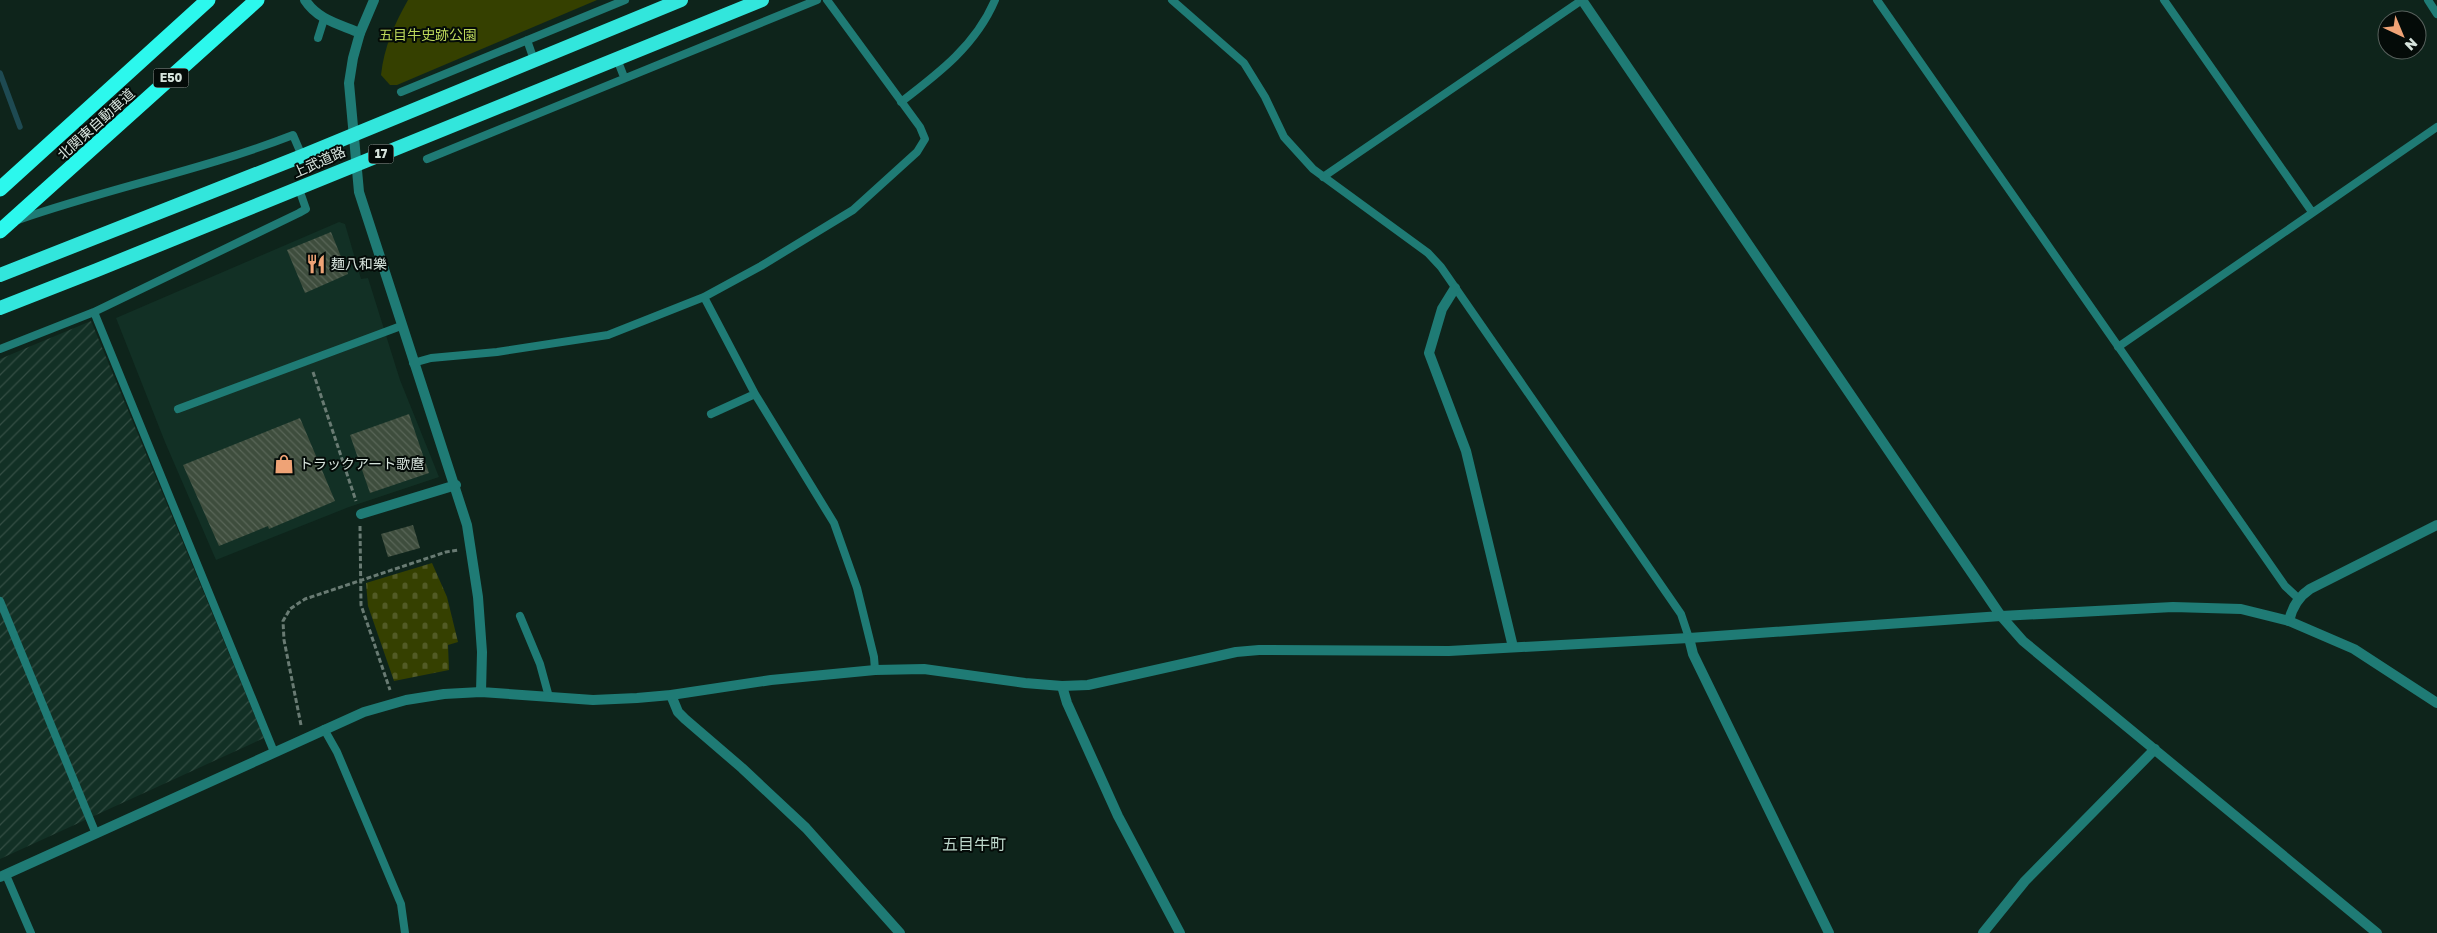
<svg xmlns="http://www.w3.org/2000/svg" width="2437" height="933" font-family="'Golos Text','Noto Sans JP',sans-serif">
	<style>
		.built { fill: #123025 }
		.industrial { fill: url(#industrial-furrows) }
		.cemetery { fill: url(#cemetery-stones) }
		.green { fill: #354000 }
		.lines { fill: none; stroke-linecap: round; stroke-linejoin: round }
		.stream { stroke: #1e4a52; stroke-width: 5.5 }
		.building { fill: url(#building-back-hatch) }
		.path { stroke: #697b73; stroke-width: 3; stroke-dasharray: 5 2.5; stroke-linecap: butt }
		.service { stroke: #1f7b75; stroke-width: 8 }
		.minor { stroke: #1f7b75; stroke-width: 10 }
		.tertiary { stroke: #1f7b75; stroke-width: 10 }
		.trunk { stroke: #32e6dc; stroke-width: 14 }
		.motorway { stroke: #2cf8ed; stroke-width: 15 }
		.labels { text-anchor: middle; stroke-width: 4; stroke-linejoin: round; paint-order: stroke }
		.shield { fill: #040b08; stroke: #97a29c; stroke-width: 1 }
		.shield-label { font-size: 12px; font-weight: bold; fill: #d6e3dc }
		.park-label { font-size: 14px; fill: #bcd75a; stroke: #040b08 }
		.street-label { font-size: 14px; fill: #d6e3dc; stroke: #040b08 }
		.poi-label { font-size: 14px; fill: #d6e3dc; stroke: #040b08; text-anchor: start }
		.quarter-label { font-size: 16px; fill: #bcd6ca; stroke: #040b08 }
	</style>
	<defs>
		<pattern id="industrial-furrows" width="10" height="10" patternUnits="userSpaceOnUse" patternTransform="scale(1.25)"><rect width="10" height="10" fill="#123025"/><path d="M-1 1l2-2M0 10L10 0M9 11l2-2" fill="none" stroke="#344e44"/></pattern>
		<pattern id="cemetery-stones" width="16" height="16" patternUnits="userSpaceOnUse" patternTransform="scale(1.25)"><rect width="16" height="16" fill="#354000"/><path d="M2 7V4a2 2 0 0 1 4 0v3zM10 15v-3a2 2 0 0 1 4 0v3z" fill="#525b25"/></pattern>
		<pattern id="building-back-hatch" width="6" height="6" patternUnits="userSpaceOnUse" patternTransform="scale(1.25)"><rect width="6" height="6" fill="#3e4d3d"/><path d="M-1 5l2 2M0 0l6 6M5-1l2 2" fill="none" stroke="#596658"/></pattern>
	</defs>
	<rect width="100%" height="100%" fill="#0e241b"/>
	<path class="built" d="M 339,222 L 345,224 L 361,279 L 368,278 L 400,380 L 439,477 L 349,507 L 216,560 L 165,442 L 116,318 Z"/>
	<path class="industrial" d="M 91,321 L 264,738 L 0,859 L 0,359 Z"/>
	<path class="cemetery" d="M 432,563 L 447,597 L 458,642 L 448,645 L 449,670 L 394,681 L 368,606 L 366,583 Z"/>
	<path class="green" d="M 408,0 L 597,0 L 397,85 L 390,85 L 381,75 C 384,47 394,25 408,0 Z"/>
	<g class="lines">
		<path class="stream" d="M 0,73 L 20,127"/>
	</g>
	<path class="building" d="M 331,232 L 348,274 L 305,293 L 287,250 Z
		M 409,414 L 429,473 L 370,493 L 350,435 Z
		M 300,418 L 335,501 L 269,529 L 268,526 L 219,546 L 183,465 Z
		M 413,525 L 420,548 L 388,557 L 381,534 Z"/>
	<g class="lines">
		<path class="path" d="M 313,372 L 356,501
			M 360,526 L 361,605 L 390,690
			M 301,725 L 284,640 L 283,621 L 290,609 L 305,599 L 446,552 L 458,550"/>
		<path class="service" d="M 1172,0 L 1244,63 L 1265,97 L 1284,137 L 1313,169 L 1428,253 L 1441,267 L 1681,614 L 1689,638
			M 1877,0 L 2285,586 L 2299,599
			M 2164,0 L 2312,212
			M 2428,0 L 2437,14
			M 318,38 L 324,19
			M 527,40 L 534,60
			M 617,59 L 624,77
			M 401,92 L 625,0
			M 901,102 C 939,73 976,45 995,0
			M 427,159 L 817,0
			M 1323,177 L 1582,0
			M 18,220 C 109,188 203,170 293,135 L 302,156
			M 704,297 L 755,394 L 834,523 L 857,588 L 874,657 L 875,670
			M 94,312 L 274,752
			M 2118,347 L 2437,127
			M 0,349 L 94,312 L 299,213 L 306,209 L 299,189
			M 413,363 L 431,358 L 497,352 L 608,335 L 704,297 L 761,266 L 853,210 L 917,152 L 925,139 L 920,127 L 827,0
			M 178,409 L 401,326
			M 711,414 L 755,394
			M 0,601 L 96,834
			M 520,616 L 540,664 L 549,697
			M 324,729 L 337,752 L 401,904 L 405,933
			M 6,875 L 31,933"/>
		<path class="minor" d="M 305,0 C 318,20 339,24 360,33
			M 1455,288 L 1442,309 L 1429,353 L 1466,451 L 1513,647
			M 361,514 L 456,485
			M 2001,616 L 2023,641 L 2377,933
			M 2289,621 C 2292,607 2298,597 2310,589 L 2437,525
			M 1689,638 L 1693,654 L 1829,933
			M 1062,686 L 1067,703 L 1118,816 L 1180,933
			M 671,695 L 678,712 L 685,719 L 742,768 L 806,828 L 900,933
			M 1983,933 L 2025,881 L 2155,749"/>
		<path class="tertiary" d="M 374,0 L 360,33 L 353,58 L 349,83 L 359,192 L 467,525 L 478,597 L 482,652 L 481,692
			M 1582,0 L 2001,616
			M 0,877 L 364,712 L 406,700 L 444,694 L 481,692 L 593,700 L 637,698 L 671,695 L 771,680 L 875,670 L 924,669 L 1025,683 L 1062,686 L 1088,685 L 1236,652 L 1259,650 L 1449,651 L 1689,638 L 2001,616 L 2173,607 L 2241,609 L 2289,621 L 2354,649 L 2437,703"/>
		<path class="trunk" d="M 0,275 L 302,156 L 681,0
			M 0,308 L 97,270 L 762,0"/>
		<path class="motorway" d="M 0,189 L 208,0
			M 0,231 L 257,0"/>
	</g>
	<defs>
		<symbol id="restaurant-bare" viewBox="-9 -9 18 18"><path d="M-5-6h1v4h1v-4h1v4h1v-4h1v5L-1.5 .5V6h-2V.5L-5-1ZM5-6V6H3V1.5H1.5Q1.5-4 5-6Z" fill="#efa376" stroke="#040b08" stroke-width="2.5" paint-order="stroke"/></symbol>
		<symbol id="shop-bare" viewBox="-9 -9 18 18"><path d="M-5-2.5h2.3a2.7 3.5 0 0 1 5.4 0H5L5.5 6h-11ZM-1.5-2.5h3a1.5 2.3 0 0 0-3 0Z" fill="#efa376" stroke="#040b08" stroke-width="2.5" paint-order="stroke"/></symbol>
	</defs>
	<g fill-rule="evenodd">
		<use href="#restaurant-bare" x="302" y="250" width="28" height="28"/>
		<use href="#shop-bare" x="270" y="450" width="28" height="28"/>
	</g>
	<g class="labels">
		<g class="shield">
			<rect x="153.5" y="68.5" width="35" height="19" rx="4"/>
			<rect x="368.5" y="144.5" width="25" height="19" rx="4"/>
		</g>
		<g class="shield-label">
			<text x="171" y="82">E50</text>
			<text x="381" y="158">17</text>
		</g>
		<g class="park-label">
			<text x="428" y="40">五目牛史跡公園</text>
		</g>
		<g class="street-label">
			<text transform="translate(96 124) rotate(-42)" y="5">北関東自動車道</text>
			<text transform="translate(319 162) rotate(-24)" y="5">上武道路</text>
		</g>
		<g class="poi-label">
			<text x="331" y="269">麺八和樂</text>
			<text x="299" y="469">トラックアート歌麿</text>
		</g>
		<g class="quarter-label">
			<text x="974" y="850">五目牛町</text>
		</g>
	</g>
	<g transform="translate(2402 35) rotate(136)"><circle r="24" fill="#040b08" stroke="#58615d"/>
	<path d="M0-4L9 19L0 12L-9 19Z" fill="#efa376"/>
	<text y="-8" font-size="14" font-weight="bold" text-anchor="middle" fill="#d6e3dc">N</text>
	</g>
</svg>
